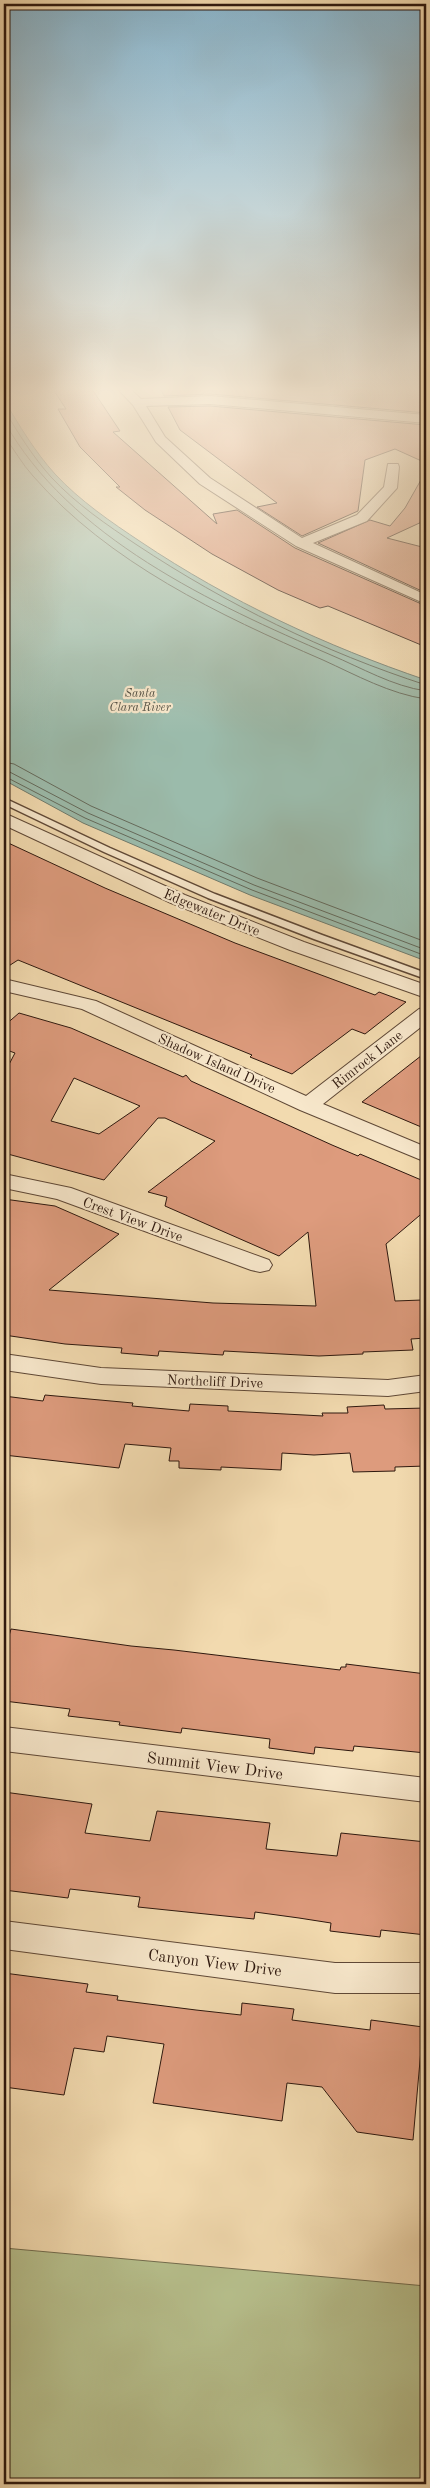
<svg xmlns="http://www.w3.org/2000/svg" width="430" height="2488" font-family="'Old Standard TT',serif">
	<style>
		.green { fill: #b7c08d; stroke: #726c4e }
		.water { fill: #9bbbab; stroke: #6f7a6c }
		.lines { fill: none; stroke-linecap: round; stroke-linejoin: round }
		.shore { stroke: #646a5c; stroke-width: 1 }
		.building { fill: #dd9b7d; stroke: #2e180e; fill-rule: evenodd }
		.service-casing { stroke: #5f4836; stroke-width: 3 }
		.minor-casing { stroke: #5f4836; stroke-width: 2 }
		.service { fill: #f7e7cb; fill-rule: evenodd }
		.minor { fill: #f7e7cb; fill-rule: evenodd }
		.labels { text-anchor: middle; stroke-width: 4.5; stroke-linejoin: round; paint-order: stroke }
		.far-water-label { font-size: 12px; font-style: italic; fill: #545145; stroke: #f7e7cb }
		.street-label { font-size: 14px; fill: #2e180e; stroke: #f7e7cb }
		.near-street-label { font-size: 16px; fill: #2e180e; stroke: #f7e7cb }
	</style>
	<rect width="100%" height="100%" fill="#f2daaf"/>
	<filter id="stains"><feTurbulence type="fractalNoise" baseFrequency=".004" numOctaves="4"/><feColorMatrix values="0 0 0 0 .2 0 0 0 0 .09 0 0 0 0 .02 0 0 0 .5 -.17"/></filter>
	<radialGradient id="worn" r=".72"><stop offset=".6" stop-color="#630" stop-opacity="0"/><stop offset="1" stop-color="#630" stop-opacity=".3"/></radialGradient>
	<path class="green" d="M 4,2248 L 426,2286 L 426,2484 L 4,2484 Z"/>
	<path class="water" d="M 4,400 C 19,425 35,452 55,474 C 80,501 111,522 141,542 C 229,601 326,646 426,680 L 426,961 L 250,895 L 83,823 L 4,780 Z"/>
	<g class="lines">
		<path class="shore" d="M 4,409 C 18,433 33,457 51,477 C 76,504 107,525 137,545 C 226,604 324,652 426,685
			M 4,421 C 69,538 213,604 331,655 C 362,668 392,686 426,691
			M 4,436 C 14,449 22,464 33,476 C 109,563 219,615 323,660 C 356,675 390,694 426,699
			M 4,762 L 14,764 L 91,806 L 257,878 L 426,942
			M 4,769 L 88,813 L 254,885 L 426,950
			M 4,776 L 85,818 L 252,890 L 426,956"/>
	</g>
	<path class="building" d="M 51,386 L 90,386 L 120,431 L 113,432 L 217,524 L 213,514 L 237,510 L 295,548 L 426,606 L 426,647 L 328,606 L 320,608 L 278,590 L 212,554 L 145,510 L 116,487 L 120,487 L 80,447 L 58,409 L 66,409 Z
		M 159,386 L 334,386 L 388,390 L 391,386 L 426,386 L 426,413 L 210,394 L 164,396 Z
		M 210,406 L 426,425 L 426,463 L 395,449 L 365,460 L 358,511 L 302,536 L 257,507 L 277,503 L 180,430 L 168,407 Z
		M 426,471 L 426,520 L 387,538 L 426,548 L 426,593 L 318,543 L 370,520 L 390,526 L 405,508 Z
		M 4,841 L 105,888 L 235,943 L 375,995 L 379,992 L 406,1002 L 365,1034 L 352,1029 L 292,1074 L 250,1057 L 252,1055 L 18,960 L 4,969 Z
		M 19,1013 L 71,1028 L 183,1077 L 186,1075 L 191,1081 L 332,1145 L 358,1156 L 360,1154 L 426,1182 L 426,1210 L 386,1244 L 395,1301 L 422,1300 L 426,1320 L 426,1338 L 411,1339 L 413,1350 L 363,1352 L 363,1354 L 319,1356 L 224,1351 L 223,1355 L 159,1351 L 158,1356 L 121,1353 L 122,1348 L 65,1344 L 4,1335 L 4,1199 L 55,1206 L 119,1234 L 49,1290 L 213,1303 L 316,1306 L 308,1232 L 279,1256 L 165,1206 L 167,1197 L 148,1192 L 215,1141 L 165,1118 L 158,1118 L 104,1180 L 4,1153 L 4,1074 L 15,1053 L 4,1049 L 4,1026 ZM 74,1078 L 140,1106 L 99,1134 L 51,1121 Z
		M 426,1052 L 426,1129 L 362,1102 Z
		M 45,1395 L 133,1403 L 132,1406 L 189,1411 L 190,1404 L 228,1406 L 228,1411 L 323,1416 L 322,1413 L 348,1413 L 347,1407 L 384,1405 L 385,1409 L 426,1408 L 426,1466 L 395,1467 L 395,1471 L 353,1472 L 350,1453 L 314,1455 L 282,1453 L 281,1470 L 221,1467 L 221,1470 L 179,1468 L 179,1461 L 169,1461 L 171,1448 L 125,1444 L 119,1468 L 4,1455 L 4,1396 L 43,1401 Z
		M 11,1629 L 131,1646 L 174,1650 L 340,1670 L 341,1667 L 346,1667 L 346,1664 L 426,1674 L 426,1753 L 354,1746 L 353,1751 L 315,1747 L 314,1754 L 269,1748 L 270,1739 L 182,1728 L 181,1733 L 119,1725 L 120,1722 L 68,1716 L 70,1709 L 4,1701 L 4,1653 Z
		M 4,1792 L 92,1804 L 85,1833 L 150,1841 L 157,1811 L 270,1823 L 266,1849 L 337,1856 L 341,1833 L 426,1842 L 426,1935 L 381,1930 L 380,1937 L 330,1931 L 331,1923 L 299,1918 L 255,1912 L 254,1919 L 138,1907 L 140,1897 L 70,1889 L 68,1898 L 4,1890 Z
		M 4,1973 L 88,1984 L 86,1992 L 118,1996 L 117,2000 L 196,2010 L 241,2015 L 242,2003 L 294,2009 L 292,2020 L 370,2030 L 371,2020 L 423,2027 L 413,2140 L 357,2132 L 322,2087 L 287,2083 L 282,2121 L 153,2103 L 164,2044 L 107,2036 L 104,2052 L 74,2048 L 64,2095 L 4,2087 Z"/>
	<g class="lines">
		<defs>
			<path id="service" d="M 4,798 L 110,848 L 215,894 L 322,935 L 426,973 L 426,979 L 314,939 L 208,898 L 104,852 L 4,804 Z"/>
			<path id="minor" d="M 115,386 L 127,386 L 141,399 L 210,396 L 426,415 L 426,423 L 210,404 L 146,406 L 165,437 L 210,478 L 302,538 L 357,515 L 384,487 L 388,464 L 398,464 L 399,467 L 397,488 L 367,521 L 313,543 L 426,595 L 426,604 L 296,546 L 200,484 L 156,442 L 133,405 Z
				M 4,813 L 185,895 L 304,942 L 426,985 L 426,998 L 290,950 L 171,903 L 4,825 Z
				M 4,979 L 96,1001 L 306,1096 L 419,1009 L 426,1007 L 426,1023 L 323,1104 L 426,1147 L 426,1162 L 300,1110 L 82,1009 L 4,991 Z
				M 4,1174 L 71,1188 L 269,1260 L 272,1265 L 269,1270 L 260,1272 L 251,1270 L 57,1199 L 4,1188 Z
				M 4,1354 L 101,1368 L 388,1380 L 426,1375 L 426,1391 L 388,1396 L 101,1384 L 4,1370 Z
				M 4,1727 L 426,1778 L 426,1802 L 4,1751 Z
				M 4,1921 L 335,1963 L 426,1963 L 426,1993 L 335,1993 L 4,1949 Z"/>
		</defs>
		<use href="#service" class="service-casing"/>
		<use href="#minor" class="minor-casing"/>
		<use href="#service" class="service"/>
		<use href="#minor" class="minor"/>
	</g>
	<linearGradient id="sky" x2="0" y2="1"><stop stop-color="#89b7d0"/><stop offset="0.53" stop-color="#f9eedb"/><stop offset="1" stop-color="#f9eedb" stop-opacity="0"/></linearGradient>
	<rect width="430" height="734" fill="url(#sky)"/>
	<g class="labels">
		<g class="far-water-label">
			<text x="140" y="697">Santa<tspan x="140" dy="14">Clara River</tspan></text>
		</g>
		<g class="street-label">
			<text transform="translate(212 912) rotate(22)" y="5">Edgewater Drive</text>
			<text transform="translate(367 1059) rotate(-38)" y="5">Rimrock Lane</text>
			<text transform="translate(217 1063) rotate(24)" y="5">Shadow Island Drive</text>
			<text transform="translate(133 1219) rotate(20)" y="5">Crest View Drive</text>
			<text transform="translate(215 1381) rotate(2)" y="5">Northcliff Drive</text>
		</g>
		<g class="near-street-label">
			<text transform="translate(215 1765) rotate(7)" y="6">Summit View Drive</text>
			<text transform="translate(215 1962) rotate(7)" y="6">Canyon View Drive</text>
		</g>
	</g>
	<rect width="430" height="2488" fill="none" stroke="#f2daaf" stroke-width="20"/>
	<rect x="5" y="5" width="420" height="2478" fill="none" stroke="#2e180e" stroke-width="2.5"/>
	<rect x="10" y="10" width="410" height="2468" fill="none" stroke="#2e180e"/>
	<rect width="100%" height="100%" filter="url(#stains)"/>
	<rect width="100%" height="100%" fill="url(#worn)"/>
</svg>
